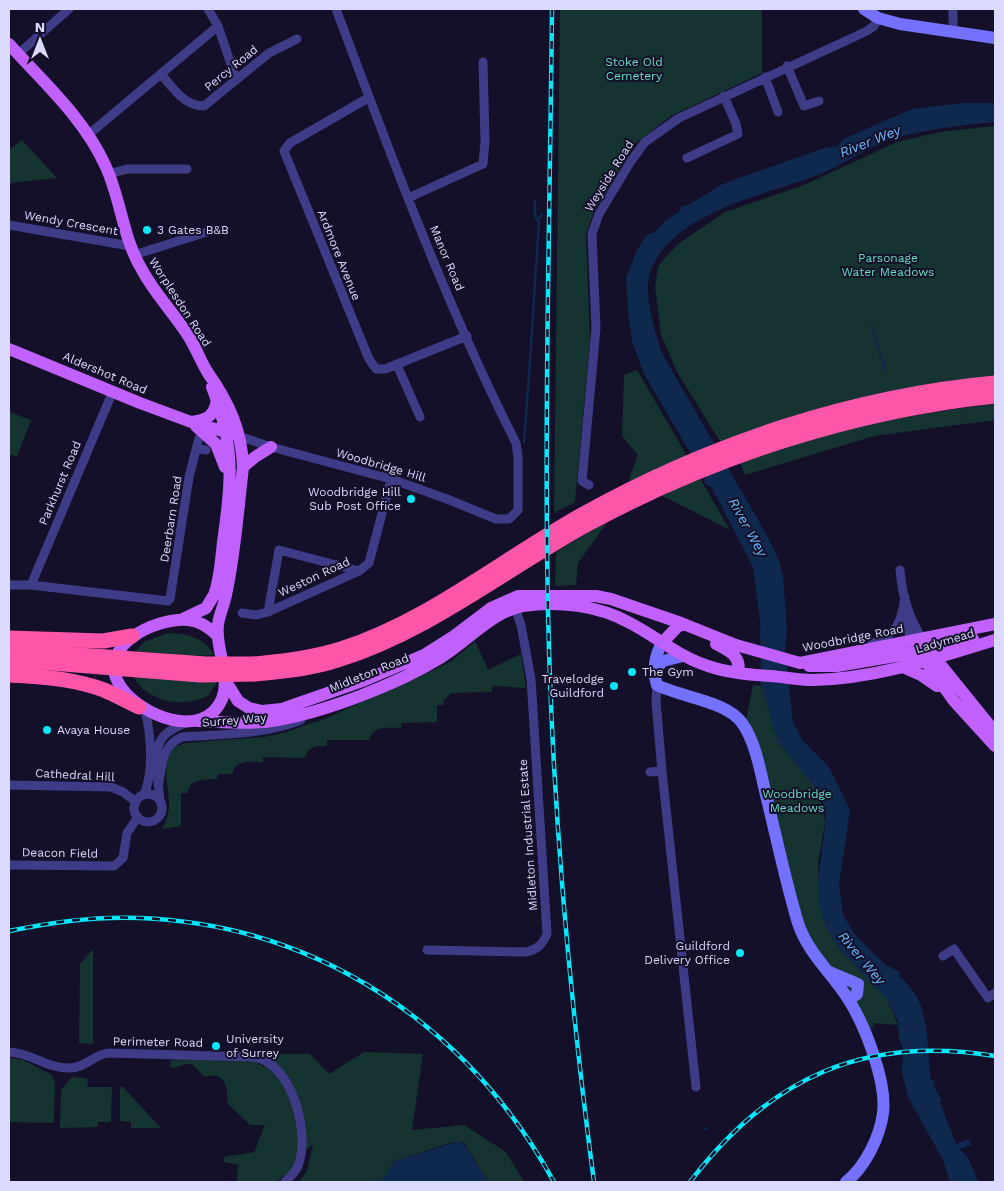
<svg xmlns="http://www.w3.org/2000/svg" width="1004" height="1191" font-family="'Work Sans',sans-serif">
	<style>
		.green { fill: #143331 }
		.water { fill: #0f284e }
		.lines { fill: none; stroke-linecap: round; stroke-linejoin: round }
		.stream { stroke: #0f284e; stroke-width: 2.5 }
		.street { stroke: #3e3c87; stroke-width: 9 }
		.secondary { stroke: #7371fd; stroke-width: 12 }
		.primary { stroke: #c161fd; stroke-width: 12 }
		.highway { stroke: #fd55a8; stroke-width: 15 }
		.rail-casing { stroke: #07e7fc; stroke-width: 4.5 }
		.rail { stroke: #141029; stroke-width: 2.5; stroke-dasharray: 8; stroke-linecap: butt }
		.highway-bridge { stroke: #fd55a8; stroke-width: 15 }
		.poi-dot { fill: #07e7fc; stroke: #141029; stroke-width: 2 }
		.labels { text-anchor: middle; stroke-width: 4; stroke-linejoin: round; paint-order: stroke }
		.park-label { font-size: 12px; fill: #64dfbf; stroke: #141029 }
		.street-label { font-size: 12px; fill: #dcd9ff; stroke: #141029 }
		.poi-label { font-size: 12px; fill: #dcd9ff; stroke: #141029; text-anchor: start }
		.water-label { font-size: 14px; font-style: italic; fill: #68bafd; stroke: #141029 }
	</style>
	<rect width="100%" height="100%" fill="#141029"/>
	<path class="green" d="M 560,9 L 762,9 L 762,73 L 671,116 L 636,143 L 593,214 L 586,234 L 590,340 L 575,502 L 554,513 Z
		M 995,126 L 995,376 L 916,387 L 852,400 L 720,441 L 677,372 L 661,335 L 655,287 L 658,267 L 664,259 L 678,244 L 725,212 L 804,185 L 897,142 L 940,132 Z
		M 22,140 L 57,178 L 9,183 L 9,150 Z
		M 637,370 L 730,530 L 629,479 L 638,455 L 622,436 L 624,375 Z
		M 995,404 L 995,420 L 874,436 L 745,475 L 740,461 C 822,428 909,415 995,404 Z
		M 9,412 L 31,420 L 17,457 L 9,454 Z
		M 608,521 L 578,563 L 576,585 L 555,586 L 556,552 Z
		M 168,633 C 187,633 205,638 214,655 L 189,656 L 136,651 L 144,642 Z
		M 475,641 L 488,670 L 521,654 L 526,688 L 493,686 L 492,692 L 451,693 L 444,700 L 443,705 L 437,705 L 437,722 L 401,723 L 401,728 C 388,728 373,725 369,740 L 327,740 L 327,746 C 316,746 308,746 305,758 L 263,757 L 263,762 C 250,762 236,759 232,774 L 218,774 L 217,779 L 201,780 L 191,784 L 187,793 L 181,793 L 181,826 L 162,829 C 164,824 167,819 168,814 C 173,792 157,769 175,747 L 185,743 L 264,737 L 286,732 L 324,719 L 442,666 L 453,660 Z
		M 133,676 L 217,682 L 208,696 C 181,708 148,703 133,676 Z
		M 753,685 L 768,686 L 819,792 L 825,823 L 818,863 L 819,894 L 887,998 L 898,1025 L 875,1023 L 870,1032 L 805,934 L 746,720 Z
		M 93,949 L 93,1044 L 79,1043 L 80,964 Z
		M 364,1052 L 423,1054 L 412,1130 L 464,1125 L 506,1152 L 524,1182 L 488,1182 L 464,1142 L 453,1142 L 395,1161 L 381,1182 L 299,1182 L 307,1171 L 313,1144 L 297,1157 L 292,1170 L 276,1182 L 237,1182 L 238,1165 L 224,1162 L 223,1157 L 254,1152 L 265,1125 L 250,1125 L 227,1103 C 229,1087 224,1070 204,1077 C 191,1062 192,1061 174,1068 L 170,1067 L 171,1061 L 176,1059 L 256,1061 L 263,1067 L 276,1054 L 310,1054 L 329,1074 Z
		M 9,1058 L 23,1060 L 52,1075 L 55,1084 L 54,1123 L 9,1122 Z
		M 72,1077 L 87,1078 L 88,1087 L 112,1087 L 111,1122 L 98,1122 L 98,1127 L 60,1128 L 61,1090 Z
		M 120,1087 L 123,1087 L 161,1128 L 131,1128 L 131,1122 L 120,1121 Z"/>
	<path class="water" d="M 963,103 L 995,103 L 995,122 C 961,125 928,129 895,138 C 869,146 845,164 820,174 C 767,195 678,210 652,267 C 641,290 655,333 663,355 L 769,539 L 779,561 L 783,576 L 787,630 L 785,650 L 793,722 L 802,740 L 829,767 L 850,810 L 839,885 L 843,915 L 855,934 L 868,948 L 886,965 L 900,972 L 899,976 C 933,1003 925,1041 931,1080 L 936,1081 L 933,1084 L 942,1101 L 940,1102 L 956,1144 L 969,1139 L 971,1145 L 959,1149 L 968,1157 L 978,1182 L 950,1182 L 943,1160 L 908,1097 L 902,1072 L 903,1049 L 899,1038 L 898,1021 L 886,998 L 839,949 L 824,923 L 819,903 L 818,879 L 825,828 L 825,808 L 817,790 L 778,742 L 761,685 L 760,621 L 753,567 L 712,488 L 704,483 L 705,478 L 643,372 L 632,341 L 628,311 L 626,278 L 637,250 L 647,235 L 655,232 L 665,221 L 681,210 L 681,206 L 688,205 L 721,185 L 739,178 L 824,148 L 838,146 L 843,139 L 912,109 Z
		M 460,1141 L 465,1145 L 488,1182 L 381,1182 L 395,1161 Z"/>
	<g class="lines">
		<path class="stream" d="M 539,219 L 542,214
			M 872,327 L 885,370
			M 524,442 C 530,369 534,296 539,222 L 535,217 L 535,200
			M 705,1129 L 706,1128"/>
		<path class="street" d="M 208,9 L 218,26 L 236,79
			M 953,31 L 953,9
			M 18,54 L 69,9
			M 787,66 L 804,106 L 819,101
			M 161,74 C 173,88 184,106 204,106 L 269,53 L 297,39
			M 765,77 L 778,112
			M 368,98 L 290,143 L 284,151 L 369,359 L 376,369 L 385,369 L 467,336
			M 88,135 L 218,26
			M 687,158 L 738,134 L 736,124 L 724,96
			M 109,174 L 127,169 L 187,169
			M 408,198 L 483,164 L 485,142 L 483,62
			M 9,225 L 130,246
			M 134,255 L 213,230
			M 397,365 L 420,417
			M 239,436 L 271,447 L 391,479 L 447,499 L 496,519 L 509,519 L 518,510 L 518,457 L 516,443 C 445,303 391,155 336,9
			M 196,448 L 206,450
			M 589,485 L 582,481 L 596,328 L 592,234 L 599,214 L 631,161 L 645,142 L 679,118 L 867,31 L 874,26 L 878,18
			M 900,570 C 902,593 909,619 922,638
			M 9,585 L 31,585 L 168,601 L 170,599 L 189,477 L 199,438
			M 31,585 L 113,391
			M 268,612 L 279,550 L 359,571
			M 242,613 L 256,615 L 268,612 L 359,571 L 369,563 L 391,479
			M 902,617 L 912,640
			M 872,643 C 896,637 902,620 905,597
			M 657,685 L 656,702 L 662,771 L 696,1087
			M 650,772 L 662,771
			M 159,782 C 162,763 163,745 182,737 C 222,734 263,735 301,720
			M 9,785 L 111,787 L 123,792 L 136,802
			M134 808a14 14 0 1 1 28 0a14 14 0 1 1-28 0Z
			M 144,795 C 154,771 151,735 145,710
			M 160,801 C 159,783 151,751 163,737 C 168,730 179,726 187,722
			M 9,865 L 114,866 L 123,858 L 127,833 L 138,817
			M 427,950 L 526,952 C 538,949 542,945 547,934 L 531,679 L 521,625 L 515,608
			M 943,956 L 954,949 L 988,998 L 995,993
			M 9,1052 C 32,1053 45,1068 69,1068 C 84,1069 94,1054 109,1053 L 254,1057 C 292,1064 308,1128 300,1160 C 298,1170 291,1176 285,1182"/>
		<path class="secondary" d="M 864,9 L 878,18 L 900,24 L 995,38
			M 662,643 C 655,655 652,672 657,685 C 680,697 727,701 742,723 C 755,741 760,769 765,791 C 776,835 785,880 798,923 C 808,954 834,975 850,1002 C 866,1028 887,1083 883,1113 C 880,1137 865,1167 846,1182
			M 654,671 L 663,661 L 683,656
			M 827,971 L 858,984 L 857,994 L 849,1000"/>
		<path class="primary" d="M 9,44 C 43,82 84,118 105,165 C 121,198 122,236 141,268 C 154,293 174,313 189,337 C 196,348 201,362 208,373 C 229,403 242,431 243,467 C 238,510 235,554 226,595 C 223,610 216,620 218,636 C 219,656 230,679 222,699 C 203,742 140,715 121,687 C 93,647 156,617 188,620 C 200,621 210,628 218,636
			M 9,349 L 140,403 L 191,422 L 233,434
			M 191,422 C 207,420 215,416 217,399
			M 196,426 L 216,444 L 225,467
			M 243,467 L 255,457 L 271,447
			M 183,619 L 206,608 L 214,595 C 220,579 221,560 223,542 C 232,481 235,446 212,387
			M 662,643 L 681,623
			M 716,644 C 729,651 742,656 738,673
			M 922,644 L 936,648 L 973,639
			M 931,653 L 995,732
			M 921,655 L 954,701 L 995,746
			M 809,666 L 837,666 L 913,653 L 925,654 L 934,659
			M 903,667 L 921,675 L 937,686
			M 225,680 L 238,701 L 249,708 L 262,711 L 282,709 L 365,680 L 424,655 L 454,636 L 491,608 L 518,596 L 596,596 L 611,599 L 681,623 L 736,645 L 800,663 L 995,624
			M 197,721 C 224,722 252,725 278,720 C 328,711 397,684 440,658 C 467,642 491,612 523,606 C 558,601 598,605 630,623 C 657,637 679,657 708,666 C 728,673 750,675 771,676 C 784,677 799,680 813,680 C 875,679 937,658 995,640"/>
		<path class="highway" d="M 9,638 L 103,641 L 132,636
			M 9,650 L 22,651
			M 9,661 L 39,662
			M 254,664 C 283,661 313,658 341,649 C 431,620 505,557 587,512 C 712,443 853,396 995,383
			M 255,674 C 283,671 311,669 338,660 C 430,631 504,570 588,524 C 714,456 853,411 995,396
			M 9,675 C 40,676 75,679 104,690 C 116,695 128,702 139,707"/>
		<defs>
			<path id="rail" d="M 552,9 C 550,209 544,411 548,611 C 552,802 569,993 594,1182
				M 9,931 C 52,922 96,916 140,918 C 320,925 469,1027 554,1182
				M 690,1182 C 770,1077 864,1035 995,1056"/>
		</defs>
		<use href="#rail" class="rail-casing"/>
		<use href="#rail" class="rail"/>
		<path class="highway-bridge" d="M 22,651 L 206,664 L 254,664
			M 39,662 L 200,675 L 255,674"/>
	</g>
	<g class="poi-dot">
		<circle cx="147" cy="230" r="5"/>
		<circle cx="411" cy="499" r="5"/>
		<circle cx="632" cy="672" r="5"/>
		<circle cx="614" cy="686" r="5"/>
		<circle cx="47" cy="730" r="5"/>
		<circle cx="740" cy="953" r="5"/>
		<circle cx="216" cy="1046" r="5"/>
	</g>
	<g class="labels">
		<g class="park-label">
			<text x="634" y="66">Stoke Old<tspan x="634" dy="14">Cemetery</tspan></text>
			<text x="888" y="262">Parsonage<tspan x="888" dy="14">Water Meadows</tspan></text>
			<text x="797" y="798">Woodbridge<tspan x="797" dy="14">Meadows</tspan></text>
		</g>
		<g class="street-label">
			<text transform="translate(231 68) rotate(-39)" y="4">Percy Road</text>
			<text transform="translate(609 176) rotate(-58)" y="4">Weyside Road</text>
			<text transform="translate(71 223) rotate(10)" y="4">Wendy Crescent</text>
			<text transform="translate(339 255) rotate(68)" y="4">Ardmore Avenue</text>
			<text transform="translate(447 258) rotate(67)" y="4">Manor Road</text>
			<text transform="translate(180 302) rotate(57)" y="4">Worplesdon Road</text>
			<text transform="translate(105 373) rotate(23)" y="4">Aldershot Road</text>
			<text transform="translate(381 465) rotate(16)" y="4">Woodbridge Hill</text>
			<text transform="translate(60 483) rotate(-67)" y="4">Parkhurst Road</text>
			<text transform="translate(171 519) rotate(-81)" y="4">Deerbarn Road</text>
			<text transform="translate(314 577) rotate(-25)" y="4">Weston Road</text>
			<text transform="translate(853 638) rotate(-11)" y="4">Woodbridge Road</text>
			<text transform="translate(945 641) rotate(-16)" y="4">Ladymead</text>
			<text transform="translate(369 673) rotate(-22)" y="4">Midleton Road</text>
			<text transform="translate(234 720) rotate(-5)" y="4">Surrey Way</text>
			<text transform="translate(75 775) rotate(3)" y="4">Cathedral Hill</text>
			<text transform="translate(528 835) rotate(-94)" y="4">Midleton Industrial Estate</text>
			<text transform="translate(60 853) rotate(1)" y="4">Deacon Field</text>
			<text transform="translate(158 1042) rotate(1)" y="4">Perimeter Road</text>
		</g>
		<g class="poi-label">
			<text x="157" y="234">3 Gates B&amp;B</text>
			<text x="401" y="496" text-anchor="end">Woodbridge Hill<tspan x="401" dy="14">Sub Post Office</tspan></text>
			<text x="642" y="676">The Gym</text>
			<text x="604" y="683" text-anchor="end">Travelodge<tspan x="604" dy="14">Guildford</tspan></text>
			<text x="57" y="734">Avaya House</text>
			<text x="730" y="950" text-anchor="end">Guildford<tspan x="730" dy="14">Delivery Office</tspan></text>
			<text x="226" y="1043">University<tspan x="226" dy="14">of Surrey</tspan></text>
		</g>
		<g class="water-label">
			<text transform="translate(870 141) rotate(-22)" y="5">River Wey</text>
			<text transform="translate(748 527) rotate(61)" y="5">River Wey</text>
			<text transform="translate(862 958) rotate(50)" y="5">River Wey</text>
		</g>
	</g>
	<rect width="1004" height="1191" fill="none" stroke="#dcd9ff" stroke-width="20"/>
	<g transform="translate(40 40)" stroke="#141029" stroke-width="4" paint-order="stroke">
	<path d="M0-4L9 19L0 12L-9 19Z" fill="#dcd9ff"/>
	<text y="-8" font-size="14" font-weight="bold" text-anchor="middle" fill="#dcd9ff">N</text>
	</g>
</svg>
